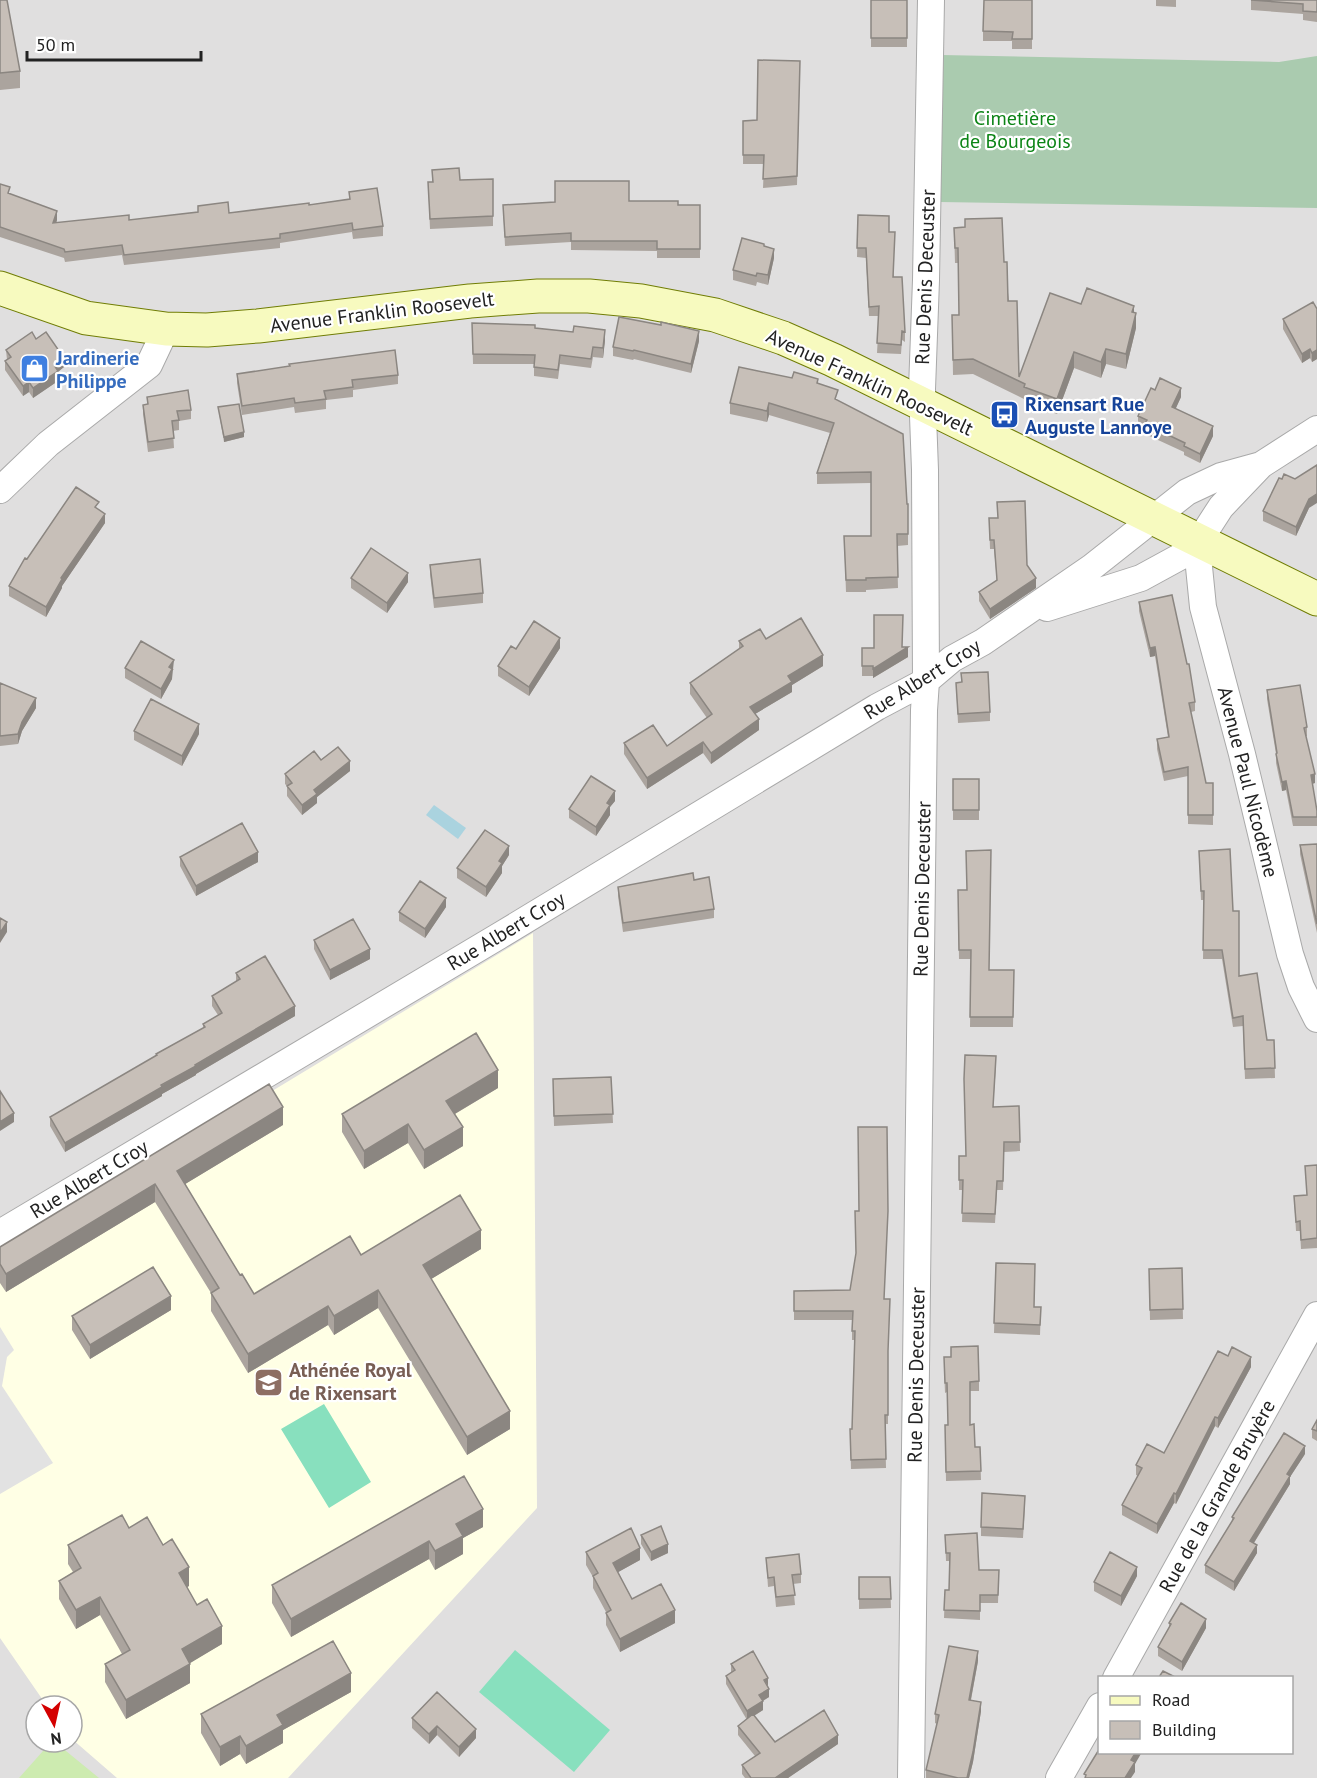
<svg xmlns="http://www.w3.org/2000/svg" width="1317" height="1778" font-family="'PT Sans',sans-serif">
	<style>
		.residential { fill: #e0dfdf; fill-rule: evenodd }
		.education { fill: #ffffe5 }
		.grass { fill: #cdebb0 }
		.cemetery { fill: #aacbaf }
		.pitch { fill: #88e0be }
		.parking { fill: #e2e2e2 }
		.water { fill: #aad3df }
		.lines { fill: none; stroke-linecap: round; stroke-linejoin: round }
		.street-casing { stroke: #a9a9a9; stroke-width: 28 }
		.secondary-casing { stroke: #707d05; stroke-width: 35 }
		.street { stroke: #fff; stroke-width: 26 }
		.secondary { stroke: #f7fabf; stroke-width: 33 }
		.wall { fill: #aba49e }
		.shaded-wall { fill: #8b8681 }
		.building { fill: #c7bfb8; stroke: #8b8681; stroke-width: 1.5 }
		.labels { text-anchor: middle; stroke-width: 4.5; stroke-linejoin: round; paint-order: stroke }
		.park-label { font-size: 20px; fill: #0c8416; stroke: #fff }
		.street-label { font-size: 20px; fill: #222; stroke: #fff }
		.shop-label { font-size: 20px; font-weight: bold; fill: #366cbe; stroke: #fff; text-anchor: start }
		.transit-label { font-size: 20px; font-weight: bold; fill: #164399; stroke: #fff; text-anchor: start }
		.education-label { font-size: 20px; font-weight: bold; fill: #785e54; stroke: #fff; text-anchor: start }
	</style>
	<rect width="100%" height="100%" fill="#f2efe9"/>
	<path class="residential" d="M 0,0 L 1317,0 L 1317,1778 L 0,1778 ZM 1100,1678 L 1292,1678 L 1292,1752 L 1100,1752 ZM 36,1706 L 72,1706 L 72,1742 L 36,1742 Z"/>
	<path class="education" d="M 533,933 L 537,1508 L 288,1778 L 117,1778 L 72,1739 L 72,1706 L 47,1706 L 0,1638 L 0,1256 Z"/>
	<path class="grass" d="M 51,1742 L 55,1742 L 99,1778 L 19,1778 Z"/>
	<path class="cemetery" d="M 942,55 L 1279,62 L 1317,56 L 1317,208 L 940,202 Z"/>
	<path class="pitch" d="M 324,1404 L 371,1482 L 329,1508 L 281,1429 Z
		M 515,1650 L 610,1730 L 574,1772 L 479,1692 Z"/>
	<path class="parking" d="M 0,1327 L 14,1350 L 7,1357 L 2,1386 L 53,1463 L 0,1494 Z"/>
	<path class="water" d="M 434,805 L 466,828 L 458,839 L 426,815 Z"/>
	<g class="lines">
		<defs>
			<path id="street" d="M 0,490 L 48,444 L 149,365 L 166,329
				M 1199,541 L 1202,550 L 1199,567 L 1203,607 L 1242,754 L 1290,954 L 1301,987 L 1317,1019
				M 1047,608 L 1141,578 L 1185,554 L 1199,541 L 1221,507 L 1261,465 L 1317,429
				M 0,1233 L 499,936 L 877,707 L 926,681 L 952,659 L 983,642 L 1092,567 L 1187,492 L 1221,476 L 1261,465
				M 1116,1678 L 1317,1315
				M 911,1778 L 924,710 L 926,681 L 925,470 L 922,389 L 926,280 L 931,0
				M 1059,1778 L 1100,1706"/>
			<path id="secondary" d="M 0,288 L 86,318 L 166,329 L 207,330 L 258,326 L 470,301 L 538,296 L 589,296 L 641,301 L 715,315 L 783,338 L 833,360 L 1317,599"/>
		</defs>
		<use href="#street" class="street-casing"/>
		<use href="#secondary" class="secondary-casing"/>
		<use href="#street" class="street"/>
		<use href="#secondary" class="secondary"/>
	</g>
	<path class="wall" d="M 0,0 L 20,71 L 20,88 L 0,90 Z
		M 871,0 L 907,0 L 907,47 L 871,47 Z
		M 1032,0 L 1032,49 L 1012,49 L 1012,41 L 983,41 L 983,31 Z
		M 1156,0 L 1176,0 L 1176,7 L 1156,6 Z
		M 1251,0 L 1317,0 L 1317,22 L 1303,20 L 1303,14 L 1251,10 Z
		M 800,61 L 797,185 L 763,188 L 764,164 L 743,164 L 743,121 L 757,120 Z
		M 432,170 L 460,180 L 493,179 L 493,226 L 430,229 L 428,182 L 432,182 Z
		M 0,184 L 10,194 L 57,220 L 56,223 L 129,220 L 198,212 L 198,206 L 229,213 L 309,205 L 349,199 L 349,192 L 383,226 L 383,236 L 353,239 L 352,232 L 280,243 L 280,248 L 124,265 L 122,255 L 65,262 L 64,258 L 0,237 Z
		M 629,201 L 678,205 L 700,205 L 700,258 L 657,258 L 657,251 L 571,250 L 571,242 L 505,246 L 503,205 Z
		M 858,215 L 889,232 L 894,277 L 905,332 L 905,342 L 902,340 L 901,354 L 877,353 L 879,316 L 869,316 L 866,258 L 857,257 Z
		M 954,228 L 1004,262 L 1019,377 L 1081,304 L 1134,313 L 1136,328 L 1126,369 L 1106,364 L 1101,378 L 1074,368 L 1057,414 L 1024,402 L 1024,399 L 973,374 L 953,375 L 952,315 L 959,315 L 958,263 L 955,263 Z
		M 764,246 L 774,258 L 768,285 L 757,282 L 756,286 L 733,280 L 733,270 Z
		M 1317,309 L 1317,359 L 1312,362 L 1310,358 L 1302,363 L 1283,329 L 1283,319 Z
		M 472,323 L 535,328 L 605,340 L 603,358 L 593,357 L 591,368 L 560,364 L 558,379 L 534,376 L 534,364 L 473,364 Z
		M 36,339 L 64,367 L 58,371 L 58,381 L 33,398 L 29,392 L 23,396 L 5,370 L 5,361 L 7,360 L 6,350 Z
		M 699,341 L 691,373 L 634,359 L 633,360 L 613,356 L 613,347 Z
		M 237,374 L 398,375 L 398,384 L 353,390 L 353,397 L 326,400 L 326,409 L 295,413 L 294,407 L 242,415 L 237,383 Z
		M 818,384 L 838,401 L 907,504 L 908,504 L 908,545 L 897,546 L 898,588 L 866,590 L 866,592 L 846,592 L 844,536 L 871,536 L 871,483 L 817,484 L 817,473 L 830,433 L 769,415 L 767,422 L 730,414 L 730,403 Z
		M 1155,390 L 1181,397 L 1175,409 L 1213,436 L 1200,463 L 1184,455 L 1184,452 L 1145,434 L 1145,429 L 1138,425 L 1138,416 Z
		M 147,397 L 191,410 L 191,419 L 179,421 L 179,430 L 173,431 L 174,448 L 148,452 L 143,414 L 143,405 L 147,404 Z
		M 218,407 L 244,437 L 224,442 Z
		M 1309,508 L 1296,536 L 1263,521 L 1263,511 Z
		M 99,510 L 105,523 L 62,586 L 62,588 L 46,617 L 9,596 L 9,586 L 27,559 Z
		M 989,518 L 1027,565 L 1036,588 L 990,619 L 979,601 L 979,592 L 997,581 L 994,549 L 990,549 Z
		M 430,565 L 483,593 L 483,603 L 434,608 L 430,574 Z
		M 351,578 L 408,582 L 387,613 L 351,588 Z
		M 1139,602 L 1195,702 L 1195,711 L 1191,712 L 1206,783 L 1213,783 L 1213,825 L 1188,824 L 1188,776 L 1164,781 L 1157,749 L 1157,739 L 1168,737 L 1155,656 L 1150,657 L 1139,611 Z
		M 766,639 L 823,666 L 792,685 L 792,692 L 755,714 L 759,730 L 711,764 L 703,753 L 647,789 L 624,754 L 624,743 L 667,746 L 707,718 L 690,694 L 690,683 L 739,649 L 739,641 Z
		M 902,647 L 908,657 L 873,678 L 873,676 L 862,676 L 862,648 Z
		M 560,648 L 529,696 L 498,676 L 498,666 L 516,649 Z
		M 125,668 L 174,669 L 172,671 L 172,679 L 161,699 L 125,678 Z
		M 961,673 L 990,712 L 990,721 L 958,723 L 956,683 L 961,682 Z
		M 0,683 L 36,708 L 22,731 L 18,744 L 0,746 Z
		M 1267,690 L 1307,727 L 1307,736 L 1306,736 L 1315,783 L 1312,784 L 1317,811 L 1317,826 L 1293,826 L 1286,790 L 1282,791 L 1276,763 L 1276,754 L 1267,699 Z
		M 134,731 L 199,734 L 182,766 L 134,740 Z
		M 321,760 L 350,771 L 317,797 L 317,803 L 302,815 L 287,796 L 287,786 L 285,784 L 285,774 Z
		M 953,779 L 979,779 L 979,820 L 953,820 Z
		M 615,801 L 610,807 L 610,815 L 596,836 L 569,818 L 569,809 Z
		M 1317,844 L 1317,933 L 1300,854 L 1300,845 Z
		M 1199,851 L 1233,911 L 1239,976 L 1267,1040 L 1274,1040 L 1275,1078 L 1245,1079 L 1243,1026 L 1233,1027 L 1222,959 L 1203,959 L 1204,900 L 1201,900 Z
		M 509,855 L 502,866 L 502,873 L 486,897 L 457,878 L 457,868 Z
		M 180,857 L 258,862 L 196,896 L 180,866 Z
		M 694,880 L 714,909 L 714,918 L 623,932 L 618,896 L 618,887 Z
		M 958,890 L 989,970 L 1014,970 L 1013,1027 L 970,1027 L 971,959 L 959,959 Z
		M 446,907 L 425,938 L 399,921 L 399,912 Z
		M 314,940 L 370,959 L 330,980 L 314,949 Z
		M 236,973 L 295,1016 L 196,1074 L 196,1075 L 162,1094 L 162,1096 L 65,1152 L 50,1126 L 50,1117 L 156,1056 L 156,1054 L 203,1028 L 203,1024 L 218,1015 L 212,1006 L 212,996 L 236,982 Z
		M 996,1066 L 993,1107 L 1019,1106 L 1020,1151 L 1004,1152 L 1003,1190 L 997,1190 L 995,1223 L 962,1222 L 963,1190 L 959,1190 L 959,1156 L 966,1156 Z
		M 611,1077 L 613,1123 L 554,1126 L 553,1088 Z
		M 498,1088 L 455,1114 L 463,1146 L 424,1169 L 408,1143 L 364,1169 L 342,1132 L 342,1114 Z
		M 283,1125 L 185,1184 L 240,1275 L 254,1294 L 361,1255 L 481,1249 L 431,1279 L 510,1429 L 467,1455 L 378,1308 L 334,1335 L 328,1325 L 248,1373 L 211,1311 L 211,1293 L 155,1202 L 6,1292 L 0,1283 L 0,1247 Z
		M 1317,1165 L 1317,1248 L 1301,1249 L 1300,1231 L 1296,1231 L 1294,1196 L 1307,1195 L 1305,1166 Z
		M 996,1263 L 1034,1307 L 1041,1307 L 1040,1335 L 994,1333 Z
		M 1182,1268 L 1183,1319 L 1150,1320 L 1149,1269 Z
		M 794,1291 L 884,1299 L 888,1359 L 888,1424 L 885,1424 L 886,1468 L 851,1469 L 850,1429 L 852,1429 L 855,1340 L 852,1340 L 852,1320 L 794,1320 Z
		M 171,1310 L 90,1359 L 72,1330 L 72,1316 Z
		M 1228,1356 L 1251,1367 L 1218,1428 L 1215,1426 L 1176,1504 L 1174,1503 L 1157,1534 L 1122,1515 L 1122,1505 L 1138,1476 L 1136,1475 L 1136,1465 L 1164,1453 Z
		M 944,1366 L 979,1381 L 979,1391 L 970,1391 L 970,1425 L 975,1447 L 980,1447 L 981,1480 L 946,1481 L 945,1425 L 948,1425 L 947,1392 L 945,1393 Z
		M 1317,1420 L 1317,1441 L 1312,1438 L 1312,1429 Z
		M 1305,1454 L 1290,1477 L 1290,1484 L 1254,1543 L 1257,1553 L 1234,1591 L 1205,1573 L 1205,1565 L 1232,1522 L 1232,1517 Z
		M 464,1476 L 483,1527 L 463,1538 L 463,1554 L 435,1570 L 429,1559 L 291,1637 L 272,1603 L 272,1585 Z
		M 1025,1505 L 1023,1538 L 981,1536 L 981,1527 Z
		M 129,1528 L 163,1545 L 189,1586 L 187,1587 L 197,1605 L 222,1644 L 189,1663 L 190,1683 L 126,1719 L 105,1682 L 105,1664 L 122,1654 L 100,1615 L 76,1629 L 59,1599 L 59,1581 L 73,1572 L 68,1564 L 68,1545 Z
		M 641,1535 L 668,1553 L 651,1561 L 641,1544 Z
		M 945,1535 L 979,1570 L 999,1570 L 998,1603 L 980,1603 L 980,1620 L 944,1618 L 945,1590 L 949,1590 L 950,1561 L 946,1561 Z
		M 586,1552 L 640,1560 L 618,1572 L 632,1599 L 675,1623 L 620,1652 L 606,1625 L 606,1612 L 593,1588 L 593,1577 L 586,1565 Z
		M 766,1558 L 801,1574 L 801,1583 L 793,1584 L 795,1605 L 776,1607 L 774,1586 L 768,1587 Z
		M 1137,1576 L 1121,1606 L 1094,1591 L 1094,1582 Z
		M 859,1577 L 890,1577 L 891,1608 L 859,1609 Z
		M 1169,1623 L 1206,1628 L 1182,1671 L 1158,1656 L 1158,1647 L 1169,1628 Z
		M 978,1661 L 971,1700 L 981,1711 L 973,1762 L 969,1778 L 926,1778 L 926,1770 L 937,1724 L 935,1723 L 935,1714 Z
		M 731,1664 L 768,1686 L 769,1697 L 763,1701 L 763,1710 L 754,1716 L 775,1742 L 838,1744 L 788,1778 L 745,1778 L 742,1774 L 742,1765 L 755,1756 L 738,1735 L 738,1726 L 747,1720 L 726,1684 L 726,1676 L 731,1673 Z
		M 351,1692 L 283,1730 L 283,1743 L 246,1764 L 240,1754 L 220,1766 L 201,1733 L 201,1714 Z
		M 412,1718 L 476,1738 L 459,1757 L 437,1735 L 429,1744 L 412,1728 Z"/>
	<path class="shaded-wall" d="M 57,211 L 57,220 L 53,232 L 53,223 Z
		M 774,249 L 774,258 L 768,285 L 768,275 Z
		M 1134,306 L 1134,319 L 1136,313 L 1136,328 L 1126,369 L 1126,354 L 1132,312 Z
		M 605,330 L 605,340 L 603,358 L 603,348 Z
		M 699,331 L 699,341 L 691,373 L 691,364 Z
		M 1106,349 L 1106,364 L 1101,378 L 1101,362 Z
		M 1310,349 L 1310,358 L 1302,363 L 1302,354 Z
		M 1317,350 L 1317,359 L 1312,362 L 1312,353 Z
		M 1074,352 L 1074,368 L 1057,414 L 1057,399 Z
		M 64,358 L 64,367 L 58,372 L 58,371 L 58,381 L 33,398 L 33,388 L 54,365 Z
		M 29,382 L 29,392 L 23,396 L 23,386 Z
		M 1181,388 L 1181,397 L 1172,417 L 1172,407 Z
		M 769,403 L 769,415 L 767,422 L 767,411 Z
		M 1213,426 L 1213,436 L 1200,463 L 1200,454 Z
		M 244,432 L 244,437 L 224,442 L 224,437 Z
		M 1317,494 L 1317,503 L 1309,508 L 1296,536 L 1296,527 L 1309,499 Z
		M 105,514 L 105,523 L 62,586 L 62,588 L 46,617 L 46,607 L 61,578 Z
		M 408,573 L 408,582 L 387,613 L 387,603 Z
		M 1036,578 L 1036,588 L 990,619 L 990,609 Z
		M 560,638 L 560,648 L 529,696 L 529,687 Z
		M 908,647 L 908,657 L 873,678 L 873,669 Z
		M 1155,647 L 1155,656 L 1150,657 L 1150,648 Z
		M 823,655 L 823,666 L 792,685 L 792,692 L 750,717 L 750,707 L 788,676 Z
		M 174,660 L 172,679 L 161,699 L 161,689 L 169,667 Z
		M 36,698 L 36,708 L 22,731 L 18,744 L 18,734 L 22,722 Z
		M 759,719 L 759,730 L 711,764 L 711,753 Z
		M 199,724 L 199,734 L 182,766 L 182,756 Z
		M 703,742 L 703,753 L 647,789 L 647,778 Z
		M 350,761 L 350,771 L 317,797 L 317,803 L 302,815 L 302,805 L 314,790 Z
		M 1315,774 L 1315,783 L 1311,784 L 1311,775 Z
		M 1286,781 L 1286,790 L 1282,791 L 1282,782 Z
		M 615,791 L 615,801 L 610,807 L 610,815 L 596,836 L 596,827 L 607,803 Z
		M 509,846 L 509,855 L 502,866 L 502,873 L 486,897 L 486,887 L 499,861 Z
		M 258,852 L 258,862 L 196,896 L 196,886 Z
		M 446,898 L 446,907 L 425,938 L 425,929 Z
		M 7,922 L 7,932 L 0,943 L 0,933 Z
		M 370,949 L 370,959 L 330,980 L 330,970 Z
		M 295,1006 L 295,1016 L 196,1074 L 196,1075 L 162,1094 L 162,1096 L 65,1152 L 65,1143 Z
		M 498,1070 L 498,1088 L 446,1119 L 446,1101 Z
		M 283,1107 L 283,1125 L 177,1189 L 177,1171 Z
		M 14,1113 L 14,1122 L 0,1131 L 0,1122 Z
		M 408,1124 L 408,1143 L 364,1169 L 364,1151 Z
		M 463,1127 L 463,1146 L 424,1169 L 424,1150 Z
		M 155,1184 L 155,1202 L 6,1292 L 6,1274 Z
		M 481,1230 L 481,1249 L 423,1284 L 423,1265 Z
		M 378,1290 L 378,1308 L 334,1335 L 334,1316 Z
		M 171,1296 L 171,1310 L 90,1359 L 90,1345 Z
		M 328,1306 L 328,1325 L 248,1373 L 248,1354 Z
		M 1251,1357 L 1251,1367 L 1218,1428 L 1218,1418 Z
		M 510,1411 L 510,1429 L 467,1455 L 467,1437 Z
		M 1215,1417 L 1215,1426 L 1176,1504 L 1176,1494 Z
		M 1305,1446 L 1305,1454 L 1290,1477 L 1290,1484 L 1250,1549 L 1250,1541 L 1287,1474 Z
		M 1174,1493 L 1174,1503 L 1157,1534 L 1157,1524 Z
		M 483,1509 L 483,1527 L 463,1538 L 463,1554 L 435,1570 L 435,1551 L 456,1524 Z
		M 429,1541 L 429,1559 L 291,1637 L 291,1619 Z
		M 668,1544 L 668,1553 L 651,1561 L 651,1552 Z
		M 1257,1545 L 1257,1553 L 1234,1591 L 1234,1582 Z
		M 640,1548 L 640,1560 L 613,1575 L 613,1563 Z
		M 189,1567 L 189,1586 L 179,1591 L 179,1573 Z
		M 1137,1567 L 1137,1576 L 1121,1606 L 1121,1596 Z
		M 100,1597 L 100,1615 L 76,1629 L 76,1610 Z
		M 675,1610 L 675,1623 L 620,1652 L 620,1639 Z
		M 1206,1619 L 1206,1628 L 1182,1671 L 1182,1662 Z
		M 222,1626 L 222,1644 L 182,1668 L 182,1649 Z
		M 978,1651 L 978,1661 L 969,1709 L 969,1700 Z
		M 190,1664 L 190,1683 L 126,1719 L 126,1700 Z
		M 351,1673 L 351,1692 L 283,1730 L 283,1743 L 246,1764 L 246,1746 L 277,1715 Z
		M 768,1678 L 768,1686 L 764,1680 Z
		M 769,1689 L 769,1697 L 759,1703 L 759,1695 Z
		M 763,1701 L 763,1710 L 747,1720 L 747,1711 Z
		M 981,1702 L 981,1711 L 973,1762 L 969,1778 L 967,1778 Z
		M 437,1726 L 437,1735 L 429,1744 L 429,1734 Z
		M 476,1729 L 476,1738 L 459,1757 L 459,1747 Z
		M 838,1735 L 838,1744 L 788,1778 L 775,1778 Z
		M 240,1736 L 240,1754 L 220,1766 L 220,1747 Z
		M 1136,1752 L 1142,1752 L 1135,1764 L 1135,1772 L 1131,1778 L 1125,1778 L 1131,1760 Z"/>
	<path class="building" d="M 0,0 L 7,0 L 20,71 L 0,73 Z
		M 871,0 L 907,0 L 907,38 L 871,38 Z
		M 984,0 L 1032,0 L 1032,39 L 1012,39 L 1013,32 L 983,31 Z
		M 1251,0 L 1317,0 L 1317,12 L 1303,11 L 1303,4 Z
		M 758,60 L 800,61 L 797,176 L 763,179 L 764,155 L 743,155 L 743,121 L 757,120 Z
		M 459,168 L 460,180 L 493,179 L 493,216 L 430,219 L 428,182 L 433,182 L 432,170 Z
		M 555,181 L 629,181 L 629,201 L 678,201 L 678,205 L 700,205 L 700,249 L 657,249 L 657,241 L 571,241 L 571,233 L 505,237 L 503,205 L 555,202 Z
		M 0,184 L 10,187 L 8,193 L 57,211 L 53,223 L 129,215 L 129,220 L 198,212 L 198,206 L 228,202 L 229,213 L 309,203 L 309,205 L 350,199 L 349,192 L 377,188 L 383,226 L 353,230 L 352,223 L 280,234 L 280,238 L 124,255 L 122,245 L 65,252 L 64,249 L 0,227 Z
		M 858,215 L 889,216 L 889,232 L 895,232 L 893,277 L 902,277 L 905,332 L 902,331 L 901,345 L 877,343 L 879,306 L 869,307 L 866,248 L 857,248 Z
		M 1002,218 L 1004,262 L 1007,262 L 1008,301 L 1017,301 L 1019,377 L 1050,293 L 1081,304 L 1087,288 L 1134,306 L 1132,312 L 1136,313 L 1126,354 L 1106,349 L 1101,362 L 1074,352 L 1057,399 L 1024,387 L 1025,384 L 973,359 L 953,360 L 952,315 L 959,315 L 958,248 L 955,248 L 954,228 L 965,227 L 965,219 Z
		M 742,238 L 764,244 L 764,246 L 774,249 L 768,275 L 757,273 L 756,276 L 733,270 Z
		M 1313,302 L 1317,309 L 1317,350 L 1312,353 L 1310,349 L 1302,354 L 1283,319 Z
		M 619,317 L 661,325 L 661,322 L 699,331 L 691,364 L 634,350 L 633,351 L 613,347 Z
		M 472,323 L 535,325 L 535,328 L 573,332 L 574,326 L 605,330 L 603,348 L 593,347 L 591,359 L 560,355 L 558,370 L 534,367 L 535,355 L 473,354 Z
		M 32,332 L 36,339 L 46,332 L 64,358 L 54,365 L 58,371 L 33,388 L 29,382 L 23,386 L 5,361 L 11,357 L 6,350 Z
		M 395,350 L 398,375 L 352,380 L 353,387 L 324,391 L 326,399 L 295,403 L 294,398 L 242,406 L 237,374 L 290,366 L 289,364 Z
		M 739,367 L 792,378 L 794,372 L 818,379 L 817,383 L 838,390 L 835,399 L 903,434 L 907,504 L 908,504 L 908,534 L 897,534 L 898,577 L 866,578 L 866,580 L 846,580 L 844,536 L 871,536 L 871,472 L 817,473 L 834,423 L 769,403 L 767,411 L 730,403 Z
		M 1160,378 L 1181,388 L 1172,407 L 1213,426 L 1200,454 L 1184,446 L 1185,443 L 1145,424 L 1147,420 L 1138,416 L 1151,388 L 1155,390 Z
		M 188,390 L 191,410 L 177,411 L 179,420 L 172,421 L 174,438 L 148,442 L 143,405 L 148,404 L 147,397 Z
		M 239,404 L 244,432 L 224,437 L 218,407 Z
		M 1317,465 L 1317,494 L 1309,499 L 1296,527 L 1263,511 L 1279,478 L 1282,479 L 1284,474 L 1295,479 Z
		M 76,487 L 99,502 L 95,507 L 105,514 L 61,578 L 62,579 L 46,607 L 9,586 L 25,558 L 27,559 Z
		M 1025,501 L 1027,565 L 1036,578 L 990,609 L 979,592 L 997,580 L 994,540 L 990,540 L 989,518 L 998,518 L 997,502 Z
		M 371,548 L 408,573 L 387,603 L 351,578 Z
		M 480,559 L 483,593 L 434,598 L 430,565 Z
		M 1172,595 L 1187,664 L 1189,664 L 1195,702 L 1189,703 L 1206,783 L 1213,783 L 1213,815 L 1188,815 L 1188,767 L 1164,772 L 1157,739 L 1169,737 L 1155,647 L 1150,648 L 1139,602 Z
		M 874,615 L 903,615 L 902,647 L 908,647 L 873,669 L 873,666 L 862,666 L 862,648 L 874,648 Z
		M 801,618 L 823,655 L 788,676 L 792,682 L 750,707 L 759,719 L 711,753 L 703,742 L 647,778 L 624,743 L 653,725 L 667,746 L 712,714 L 690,683 L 743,646 L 739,641 L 760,629 L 766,639 Z
		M 534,621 L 560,638 L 529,687 L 498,666 L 511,646 L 516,649 Z
		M 141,641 L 174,660 L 169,667 L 172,669 L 161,689 L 125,668 Z
		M 988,672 L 990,712 L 958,714 L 956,683 L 962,682 L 961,673 Z
		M 0,683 L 36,698 L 22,722 L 18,734 L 0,736 Z
		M 1300,685 L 1307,727 L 1304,728 L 1315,774 L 1311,775 L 1317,811 L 1317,817 L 1293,817 L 1286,781 L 1282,782 L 1276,754 L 1277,753 L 1267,690 Z
		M 151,699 L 199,724 L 182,756 L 134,731 Z
		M 338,747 L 350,761 L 314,790 L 317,794 L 302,805 L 287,786 L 292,783 L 285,774 L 314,751 L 321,760 Z
		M 591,776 L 615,791 L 607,803 L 610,805 L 596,827 L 569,809 Z
		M 953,779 L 979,779 L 979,810 L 953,810 Z
		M 242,823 L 258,852 L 196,886 L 180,857 Z
		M 485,830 L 509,846 L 499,861 L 502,863 L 486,887 L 457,868 Z
		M 1317,844 L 1317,924 L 1300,845 Z
		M 1230,849 L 1233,911 L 1239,911 L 1239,976 L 1257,973 L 1267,1040 L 1274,1040 L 1275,1068 L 1245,1069 L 1243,1016 L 1233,1018 L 1222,950 L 1203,950 L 1204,891 L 1201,891 L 1199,851 Z
		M 991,850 L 989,970 L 1014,970 L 1013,1017 L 970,1017 L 971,950 L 959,950 L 958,890 L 967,890 L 966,851 Z
		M 693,873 L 694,880 L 709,877 L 714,909 L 623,923 L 618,887 Z
		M 420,881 L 446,898 L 425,929 L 399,912 Z
		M 0,918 L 7,922 L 0,933 Z
		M 353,919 L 370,949 L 330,970 L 314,940 Z
		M 265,956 L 295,1006 L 195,1065 L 196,1066 L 161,1085 L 162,1087 L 65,1143 L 50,1117 L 157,1055 L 156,1054 L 205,1027 L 203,1024 L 222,1013 L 212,996 L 240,979 L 236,973 Z
		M 476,1033 L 498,1070 L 446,1101 L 463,1127 L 424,1150 L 408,1124 L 364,1151 L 342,1114 Z
		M 965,1055 L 996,1056 L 993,1107 L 1019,1106 L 1020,1142 L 1004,1142 L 1003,1181 L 997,1181 L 995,1214 L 962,1213 L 963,1180 L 959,1180 L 959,1156 L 966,1156 L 964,1079 Z
		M 611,1077 L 613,1114 L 554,1116 L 553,1079 Z
		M 269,1084 L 283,1107 L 177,1171 L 240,1275 L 242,1274 L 254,1294 L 350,1236 L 361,1255 L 460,1195 L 481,1230 L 423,1265 L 510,1411 L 467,1437 L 378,1290 L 334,1316 L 328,1306 L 248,1354 L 211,1293 L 219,1288 L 155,1184 L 6,1274 L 0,1264 L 0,1247 Z
		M 0,1091 L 14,1113 L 0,1122 Z
		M 858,1127 L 887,1127 L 888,1211 L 884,1299 L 890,1299 L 888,1351 L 888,1415 L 885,1415 L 886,1459 L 851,1460 L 850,1429 L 852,1429 L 855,1331 L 852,1331 L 853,1311 L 794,1311 L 794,1291 L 850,1290 L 856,1253 L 855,1211 L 859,1211 Z
		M 1317,1165 L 1317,1238 L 1301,1240 L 1300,1221 L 1296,1222 L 1294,1196 L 1307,1195 L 1305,1166 Z
		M 996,1263 L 1035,1264 L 1034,1307 L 1041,1307 L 1040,1325 L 994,1323 Z
		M 153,1267 L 171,1296 L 90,1345 L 72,1316 Z
		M 1182,1268 L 1183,1309 L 1150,1310 L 1149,1269 Z
		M 978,1346 L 979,1381 L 970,1382 L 970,1425 L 974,1424 L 975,1447 L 980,1447 L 981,1471 L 946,1472 L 945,1425 L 948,1425 L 947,1383 L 945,1383 L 944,1357 L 951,1357 L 951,1347 Z
		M 1232,1347 L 1251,1357 L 1218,1418 L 1215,1417 L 1176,1494 L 1174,1493 L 1157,1524 L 1122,1505 L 1142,1468 L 1136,1465 L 1147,1444 L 1164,1453 L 1218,1351 L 1228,1356 Z
		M 1317,1420 L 1317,1431 L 1312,1429 Z
		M 1284,1433 L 1305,1446 L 1287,1474 L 1290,1476 L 1250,1541 L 1257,1545 L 1234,1582 L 1205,1565 L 1234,1518 L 1232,1517 Z
		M 464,1476 L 483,1509 L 456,1524 L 463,1536 L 435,1551 L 429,1541 L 291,1619 L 272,1585 Z
		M 982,1493 L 1025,1496 L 1023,1529 L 981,1527 Z
		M 122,1515 L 129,1528 L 147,1517 L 163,1545 L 172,1539 L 189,1567 L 179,1573 L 197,1605 L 207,1599 L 222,1626 L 182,1649 L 190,1664 L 126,1700 L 105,1664 L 130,1650 L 100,1597 L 76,1610 L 59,1581 L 81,1568 L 68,1545 Z
		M 661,1526 L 668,1544 L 651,1552 L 641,1535 Z
		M 631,1528 L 640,1548 L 613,1563 L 632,1599 L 661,1584 L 675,1610 L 620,1639 L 606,1613 L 611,1610 L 593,1576 L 598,1573 L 586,1552 Z
		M 977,1533 L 979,1570 L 999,1570 L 998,1595 L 980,1595 L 980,1611 L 944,1610 L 945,1590 L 949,1590 L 950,1553 L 946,1553 L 945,1535 Z
		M 1110,1552 L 1137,1567 L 1121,1596 L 1094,1582 Z
		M 799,1554 L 801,1574 L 792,1575 L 795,1595 L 776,1597 L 774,1577 L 768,1578 L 766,1558 Z
		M 859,1577 L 890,1577 L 891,1599 L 859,1599 Z
		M 1181,1603 L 1206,1619 L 1182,1662 L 1158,1647 L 1171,1624 L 1169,1623 Z
		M 333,1641 L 351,1673 L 277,1715 L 283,1725 L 246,1746 L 240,1736 L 220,1747 L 201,1714 Z
		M 949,1646 L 978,1651 L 969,1700 L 981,1702 L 973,1752 L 967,1778 L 958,1778 L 926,1770 L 939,1715 L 935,1714 Z
		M 753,1651 L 768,1678 L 764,1680 L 769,1689 L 759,1695 L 763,1701 L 747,1711 L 726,1676 L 735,1670 L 731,1664 Z
		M 1163,1671 L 1175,1677 L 1159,1677 Z
		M 437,1692 L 476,1729 L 459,1747 L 437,1726 L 429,1734 L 412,1718 Z
		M 824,1710 L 838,1735 L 775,1778 L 751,1778 L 742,1765 L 760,1753 L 738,1726 L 753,1714 L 775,1742 Z
		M 1100,1748 L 1100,1752 L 1136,1752 L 1131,1760 L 1135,1762 L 1125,1778 L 1085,1778 L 1086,1775 L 1084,1774 Z"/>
	<defs>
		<symbol id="shop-square" viewBox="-11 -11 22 22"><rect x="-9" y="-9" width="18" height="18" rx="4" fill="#3f7fe0" stroke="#fff"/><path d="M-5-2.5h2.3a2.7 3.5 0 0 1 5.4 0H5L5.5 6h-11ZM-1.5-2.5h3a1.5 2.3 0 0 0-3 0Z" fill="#fff"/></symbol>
		<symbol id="bus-square" viewBox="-11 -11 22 22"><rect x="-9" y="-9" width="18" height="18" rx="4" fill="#1a4fb4" stroke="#fff"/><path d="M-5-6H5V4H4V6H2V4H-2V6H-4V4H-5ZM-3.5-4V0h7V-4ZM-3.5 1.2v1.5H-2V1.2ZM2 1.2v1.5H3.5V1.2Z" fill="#fff"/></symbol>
		<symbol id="school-square" viewBox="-11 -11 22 22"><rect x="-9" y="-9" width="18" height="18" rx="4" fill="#8d6e63" stroke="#fff"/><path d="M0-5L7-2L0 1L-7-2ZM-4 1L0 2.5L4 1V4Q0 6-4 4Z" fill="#fff"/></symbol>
	</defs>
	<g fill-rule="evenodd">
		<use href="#shop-square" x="18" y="352" width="33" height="33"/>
		<use href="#bus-square" x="988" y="398" width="33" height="33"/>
		<use href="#school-square" x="252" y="1366" width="33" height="33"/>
	</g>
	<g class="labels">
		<g class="park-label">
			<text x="1015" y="125">Cimetière<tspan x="1015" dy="23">de Bourgeois</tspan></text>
		</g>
		<g class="street-label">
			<text transform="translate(925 277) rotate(-88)" y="7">Rue Denis Deceuster</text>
			<text transform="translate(382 312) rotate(-7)" y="7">Avenue Franklin Roosevelt</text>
			<text transform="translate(870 382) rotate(25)" y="7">Avenue Franklin Roosevelt</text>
			<text transform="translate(922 679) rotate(-32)" y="7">Rue Albert Croy</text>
			<text transform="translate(1248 782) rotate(76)" y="7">Avenue Paul Nicodème</text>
			<text transform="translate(922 889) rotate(-89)" y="7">Rue Denis Deceuster</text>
			<text transform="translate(506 931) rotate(-31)" y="7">Rue Albert Croy</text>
			<text transform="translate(89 1179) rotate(-31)" y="7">Rue Albert Croy</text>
			<text transform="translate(916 1375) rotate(-89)" y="7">Rue Denis Deceuster</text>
			<text transform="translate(1217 1496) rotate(-61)" y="7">Rue de la Grande Bruyère</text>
		</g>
		<g class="shop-label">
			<text x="56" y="365">Jardinerie<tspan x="56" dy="23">Philippe</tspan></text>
		</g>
		<g class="transit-label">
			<text x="1025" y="411">Rixensart Rue<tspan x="1025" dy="23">Auguste Lannoye</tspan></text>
		</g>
		<g class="education-label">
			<text x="289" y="1377">Athénée Royal<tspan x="289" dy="23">de Rixensart</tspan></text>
		</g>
	</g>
	<rect x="1098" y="1676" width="195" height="78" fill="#ffffff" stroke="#a7a7a7" stroke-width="1.5"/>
	<rect x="1110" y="1696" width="30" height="9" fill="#f7fabf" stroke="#a7a7a7" stroke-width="1.5"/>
	<text x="1152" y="1706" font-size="18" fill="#222222">Road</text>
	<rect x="1110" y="1721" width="30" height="18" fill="#c7bfb8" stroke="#a7a7a7" stroke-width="1.5"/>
	<text x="1152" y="1736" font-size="18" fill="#222222">Building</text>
	<g transform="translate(54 1724) rotate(172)"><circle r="28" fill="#ffffff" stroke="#a7a7a7" stroke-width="1.5"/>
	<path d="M0-4.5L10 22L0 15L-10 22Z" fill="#d40000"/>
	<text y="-9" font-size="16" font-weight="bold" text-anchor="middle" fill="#222222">N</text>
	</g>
	<path d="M27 51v9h174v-9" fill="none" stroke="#222222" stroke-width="3"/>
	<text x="36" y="51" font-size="18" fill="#222222" stroke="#ffffff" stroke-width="4.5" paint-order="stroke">50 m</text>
</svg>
